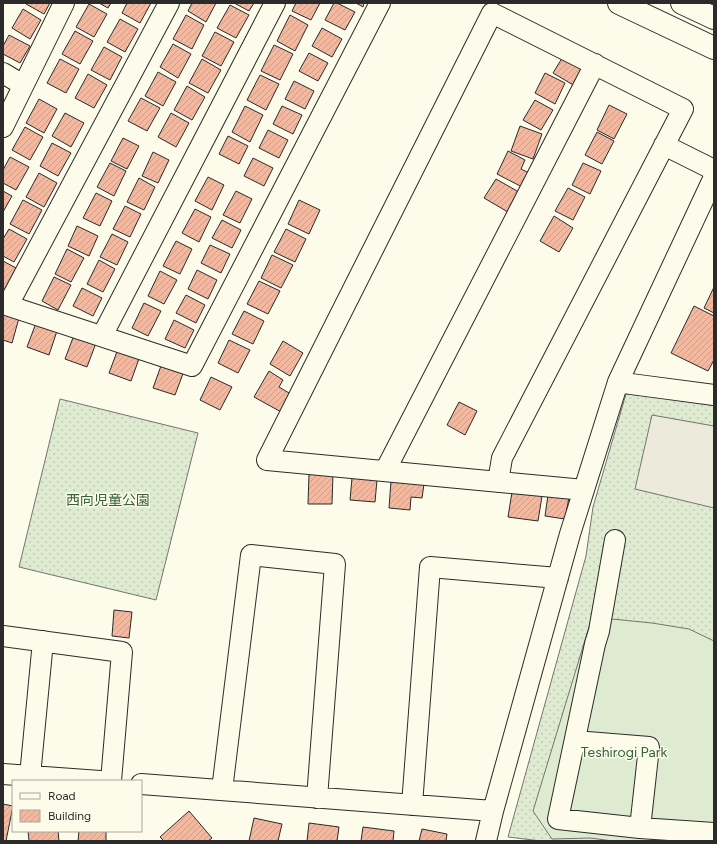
<svg xmlns="http://www.w3.org/2000/svg" width="717" height="844" font-family="Figtree,'Noto Sans JP',sans-serif">
	<style>
		.grass { fill: url(#grass-dots); stroke: #74746e }
		.garden { fill: #deebd1; stroke: #74746e }
		.parking { fill: #eceadb; stroke: #74746e }
		.building { fill: url(#building-hatch); stroke: #2b2b2b }
		.lines { fill: none; stroke-linecap: round; stroke-linejoin: round }
		.minor-casing { stroke: #2b2b2b; stroke-width: 22 }
		.highway-casing { stroke: #2b2b2b; stroke-width: 24 }
		.minor { stroke: #fdfbea; stroke-width: 20 }
		.highway { stroke: #fdfbea; stroke-width: 22 }
		.labels { text-anchor: middle; stroke-width: 3; stroke-linejoin: round; paint-order: stroke }
		.park-label { font-size: 14px; fill: #34623c; stroke: #fdfbea }
	</style>
	<defs>
		<pattern id="grass-dots" width="8" height="8" patternUnits="userSpaceOnUse"><rect width="8" height="8" fill="#deebd1"/><path d="M2 2h.1M6 6h.1" fill="none" stroke="#bfcab4" stroke-width="1.8" stroke-linecap="round"/></pattern>
		<pattern id="building-hatch" width="6" height="6" patternUnits="userSpaceOnUse"><rect width="6" height="6" fill="#f2b8a0"/><path d="M-1 1l2-2M0 6l6-6M5 7l2-2" fill="none" stroke="#d09e8a"/></pattern>
	</defs>
	<rect width="100%" height="100%" fill="#fdfbea"/>
	<path class="grass" d="M 626,394 L 714,403 L 714,841 L 541,841 L 508,837 L 586,556 L 593,507 Z
		M 60,399 L 198,433 L 156,600 L 19,567 Z"/>
	<path class="garden" d="M 592,617 L 652,623 L 689,629 L 714,641 L 714,841 L 613,841 L 590,838 L 552,839 L 533,811 Z"/>
	<path class="parking" d="M 652,415 L 714,426 L 714,508 L 635,489 Z"/>
	<path class="building" d="M 27,3 L 50,3 L 44,14 L 26,4 Z
		M 99,3 L 111,3 L 108,8 Z
		M 127,3 L 151,3 L 140,23 L 122,13 Z
		M 192,3 L 216,3 L 206,22 L 188,11 Z
		M 234,3 L 254,3 L 249,11 Z
		M 296,3 L 320,3 L 311,20 L 292,11 Z
		M 334,3 L 337,3 L 355,12 L 345,30 L 325,20 Z
		M 356,3 L 364,3 L 363,7 Z
		M 89,4 L 107,14 L 94,37 L 76,27 Z
		M 230,5 L 249,15 L 236,38 L 217,28 Z
		M 23,9 L 41,20 L 30,39 L 12,28 Z
		M 186,15 L 204,25 L 192,49 L 173,39 Z
		M 290,15 L 308,25 L 295,51 L 277,41 Z
		M 120,19 L 138,29 L 125,52 L 107,42 Z
		M 322,28 L 342,39 L 332,57 L 312,46 Z
		M 75,31 L 93,41 L 80,64 L 62,54 Z
		M 215,32 L 234,42 L 221,66 L 202,56 Z
		M 9,35 L 30,46 L 20,63 L 3,54 L 3,46 Z
		M 173,44 L 191,54 L 178,78 L 160,67 Z
		M 274,45 L 293,54 L 280,80 L 261,71 Z
		M 104,47 L 122,57 L 110,80 L 91,70 Z
		M 309,53 L 328,63 L 318,81 L 299,71 Z
		M 564,55 L 586,68 L 575,86 L 553,73 Z
		M 60,59 L 79,69 L 66,93 L 47,83 Z
		M 202,59 L 221,70 L 208,93 L 189,83 Z
		M 158,72 L 176,82 L 163,106 L 145,96 Z
		M 545,73 L 565,83 L 555,104 L 535,93 Z
		M 88,74 L 107,85 L 94,108 L 75,98 Z
		M 260,75 L 279,84 L 266,110 L 247,100 Z
		M 294,81 L 314,91 L 305,109 L 285,99 Z
		M 187,86 L 205,97 L 192,120 L 174,110 Z
		M 141,98 L 160,108 L 147,131 L 128,121 Z
		M 39,99 L 57,109 L 44,133 L 26,123 Z
		M 535,100 L 553,110 L 541,130 L 523,120 Z
		M 609,105 L 627,114 L 614,139 L 597,130 Z
		M 245,106 L 263,115 L 250,142 L 232,132 Z
		M 282,106 L 302,115 L 293,134 L 273,124 Z
		M 65,113 L 84,123 L 71,147 L 52,136 Z
		M 171,113 L 189,123 L 176,147 L 158,137 Z
		M 520,126 L 542,134 L 533,159 L 511,151 Z
		M 25,127 L 43,137 L 30,160 L 12,150 Z
		M 268,130 L 288,140 L 279,158 L 259,148 Z
		M 597,132 L 614,141 L 602,164 L 585,155 Z
		M 228,136 L 248,146 L 239,164 L 219,154 Z
		M 123,138 L 139,146 L 127,169 L 111,161 Z
		M 52,143 L 71,153 L 58,176 L 40,166 Z
		M 508,151 L 525,160 L 521,169 L 533,175 L 526,189 L 497,174 Z
		M 153,152 L 169,160 L 158,183 L 142,176 Z
		M 10,157 L 29,167 L 16,190 L 3,183 L 3,170 Z
		M 253,158 L 273,168 L 264,186 L 244,176 Z
		M 110,163 L 126,171 L 114,196 L 97,187 Z
		M 583,163 L 601,171 L 590,194 L 572,185 Z
		M 39,173 L 57,183 L 44,207 L 26,197 Z
		M 208,177 L 224,185 L 212,210 L 195,201 Z
		M 139,178 L 155,187 L 144,210 L 127,202 Z
		M 496,179 L 524,195 L 513,215 L 484,198 Z
		M 568,188 L 585,197 L 573,220 L 555,211 Z
		M 3,191 L 12,196 L 3,212 Z
		M 236,191 L 252,199 L 240,223 L 223,215 Z
		M 96,193 L 112,201 L 100,226 L 83,218 Z
		M 23,200 L 42,210 L 29,234 L 10,224 Z
		M 299,200 L 320,210 L 309,234 L 288,224 Z
		M 125,206 L 141,214 L 130,237 L 113,229 Z
		M 195,209 L 211,217 L 199,242 L 182,233 Z
		M 554,216 L 573,228 L 559,252 L 540,241 Z
		M 222,220 L 241,230 L 232,248 L 212,238 Z
		M 77,226 L 98,236 L 89,256 L 68,246 Z
		M 9,229 L 27,239 L 14,262 L 3,256 L 3,239 Z
		M 286,229 L 306,239 L 295,262 L 274,252 Z
		M 112,234 L 128,242 L 117,265 L 100,257 Z
		M 176,241 L 192,249 L 180,274 L 163,266 Z
		M 210,245 L 230,254 L 221,273 L 201,263 Z
		M 67,249 L 84,258 L 71,282 L 55,274 Z
		M 272,255 L 293,265 L 281,288 L 261,278 Z
		M 99,260 L 115,269 L 103,292 L 87,284 Z
		M 3,261 L 18,269 L 5,292 L 3,291 Z
		M 197,270 L 217,280 L 208,299 L 188,289 Z
		M 160,271 L 177,280 L 164,304 L 148,296 Z
		M 54,277 L 71,285 L 58,310 L 42,301 Z
		M 259,281 L 280,291 L 268,314 L 247,304 Z
		M 714,287 L 714,313 L 704,308 Z
		M 82,288 L 102,298 L 93,316 L 73,306 Z
		M 186,295 L 205,305 L 196,323 L 176,313 Z
		M 144,303 L 161,311 L 148,336 L 132,328 Z
		M 694,306 L 714,316 L 714,360 L 708,371 L 671,353 Z
		M 244,311 L 264,321 L 253,344 L 232,334 Z
		M 3,313 L 19,318 L 12,343 L 3,340 Z
		M 174,320 L 194,330 L 185,348 L 165,339 Z
		M 36,323 L 57,331 L 49,355 L 27,347 Z
		M 74,335 L 96,343 L 87,367 L 65,359 Z
		M 229,340 L 250,350 L 238,373 L 218,363 Z
		M 283,341 L 303,353 L 290,376 L 270,364 Z
		M 118,349 L 140,356 L 131,381 L 109,373 Z
		M 162,363 L 184,371 L 175,395 L 153,388 Z
		M 269,371 L 283,380 L 279,387 L 294,396 L 283,413 L 254,397 Z
		M 211,377 L 232,387 L 220,410 L 200,400 Z
		M 459,402 L 477,411 L 465,435 L 447,425 Z
		M 309,474 L 333,474 L 332,504 L 308,504 Z
		M 352,478 L 377,480 L 375,502 L 350,500 Z
		M 391,481 L 424,484 L 422,498 L 411,497 L 410,510 L 389,508 Z
		M 513,486 L 543,490 L 538,521 L 508,517 Z
		M 549,488 L 570,492 L 565,519 L 545,516 Z
		M 114,610 L 132,612 L 129,638 L 112,636 Z
		M 3,804 L 13,806 L 6,841 L 3,841 Z
		M 189,811 L 212,838 L 208,841 L 164,841 L 160,837 Z
		M 254,818 L 282,824 L 278,841 L 249,841 Z
		M 309,823 L 339,827 L 337,841 L 307,841 Z
		M 363,827 L 394,831 L 393,841 L 361,841 Z
		M 422,829 L 447,834 L 446,841 L 419,841 Z
		M 28,831 L 58,831 L 59,841 L 29,841 Z
		M 79,831 L 106,831 L 106,841 L 78,841 Z"/>
	<g class="lines">
		<defs>
			<path id="minor" d="M 3,73 L 23,85
				M 3,127 L 64,3
				M 664,145 L 714,170
				M 3,304 L 192,366 L 380,3
				M 8,305 L 169,3
				M 102,336 L 275,3
				M 618,382 L 631,384 L 714,395
				M 385,471 L 595,64
				M 498,482 L 502,458 L 683,109 L 492,13 L 267,460 L 584,490
				M 615,540 L 599,631 L 595,644 L 558,819 L 640,828 L 714,833
				M 3,636 L 122,652 L 111,781
				M 575,741 L 649,747 L 640,828
				M 3,774 L 100,781
				M 30,776 L 43,641
				M 141,784 L 493,811
				M 222,790 L 251,555 L 335,564 L 317,798
				M 412,805 L 430,567 L 558,578
				M 486,841 L 493,811 L 570,534 L 618,382 L 714,177"/>
			<path id="highway" d="M 619,3 L 714,48
				M 682,3 L 714,18"/>
		</defs>
		<use href="#minor" class="minor-casing"/>
		<use href="#highway" class="highway-casing"/>
		<use href="#minor" class="minor"/>
		<use href="#highway" class="highway"/>
	</g>
	<g class="labels">
		<g class="park-label">
			<text x="108" y="505">西向児童公園</text>
			<text x="624" y="757">Teshirogi Park</text>
		</g>
	</g>
	<rect width="717" height="844" fill="none" stroke="#2b2b2b" stroke-width="8"/>
	<rect x="12" y="780" width="130" height="52" fill="#fdfbea" stroke="#a9a89e"/>
	<rect x="20" y="793" width="20" height="6" fill="#fdfbea" stroke="#a9a89e"/>
	<text x="48" y="800" font-size="12" fill="#2b2b2b">Road</text>
	<rect x="20" y="810" width="20" height="12" fill="url(#building-hatch)" stroke="#a9a89e"/>
	<text x="48" y="820" font-size="12" fill="#2b2b2b">Building</text>
</svg>
